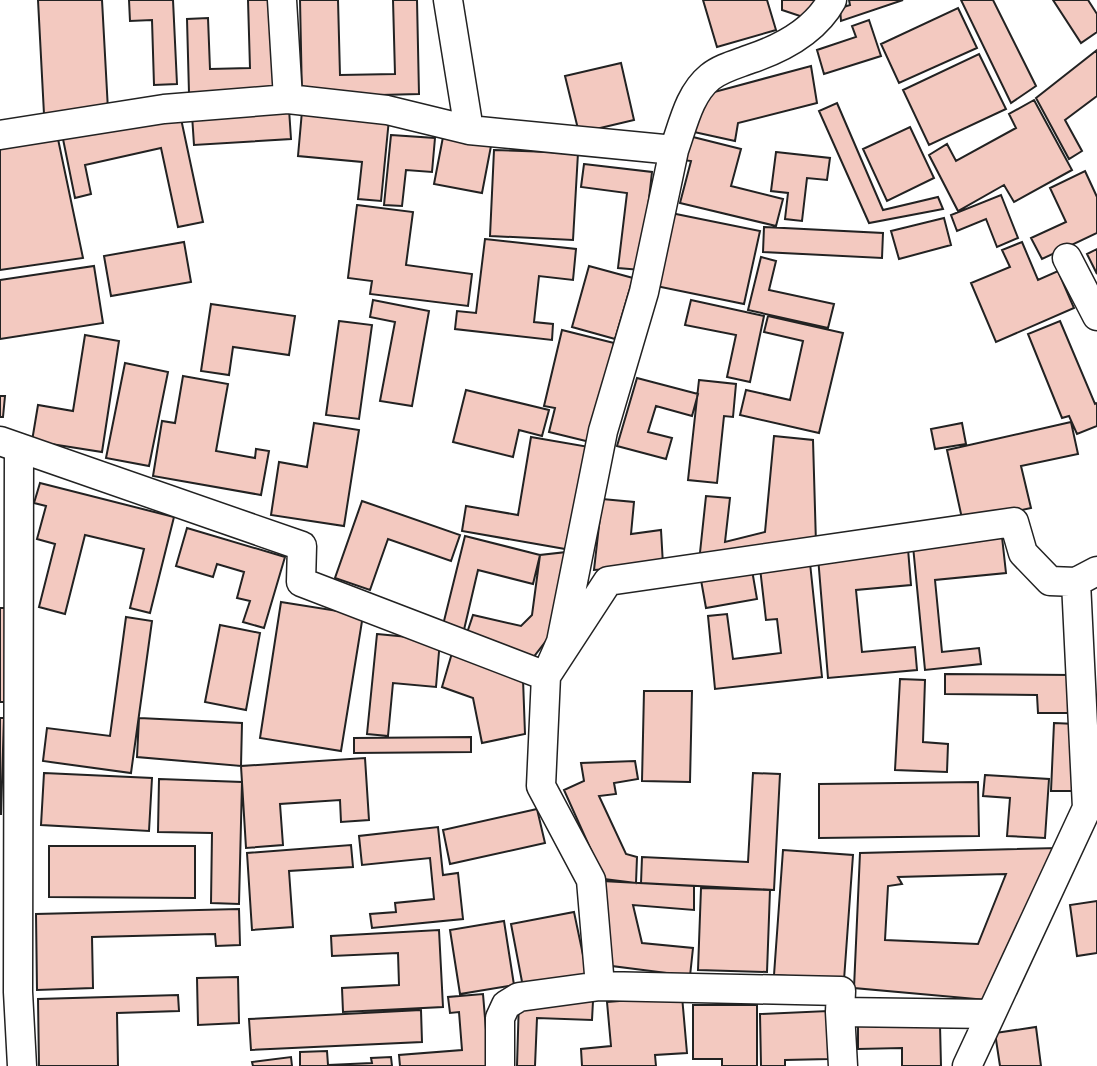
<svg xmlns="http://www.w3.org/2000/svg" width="1097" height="1066" font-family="Georgia,serif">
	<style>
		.building { fill: #f3c9c0; stroke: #222; stroke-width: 2; fill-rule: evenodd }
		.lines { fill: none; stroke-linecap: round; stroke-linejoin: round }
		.minor-casing { stroke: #222; stroke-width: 31 }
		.minor { stroke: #fff; stroke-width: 28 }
	</style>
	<rect width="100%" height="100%" fill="#fff"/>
	<path class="building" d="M 38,0 L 102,0 L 108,110 L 44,114 Z
		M 129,0 L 173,0 L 177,84 L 154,85 L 152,20 L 130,21 Z
		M 248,0 L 277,0 L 279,89 L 189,93 L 187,19 L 208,18 L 210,69 L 250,68 Z
		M 300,0 L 338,0 L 340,75 L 395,74 L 393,0 L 417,0 L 419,94 L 302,97 Z
		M 703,0 L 767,0 L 776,30 L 717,47 Z
		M 782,0 L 816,0 L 809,19 L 782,10 Z
		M 849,0 L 903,0 L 841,21 L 840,8 L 850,5 Z
		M 961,0 L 993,0 L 1036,86 L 1011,103 Z
		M 1053,0 L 1088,0 L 1097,14 L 1097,32 L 1081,43 Z
		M 958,8 L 977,48 L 899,83 L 881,44 Z
		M 869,20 L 881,56 L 824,74 L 817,50 L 856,37 L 852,26 Z
		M 1097,50 L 1097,96 L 1065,120 L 1082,151 L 1069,159 L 1036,98 Z
		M 979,54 L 1006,109 L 929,145 L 903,90 Z
		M 621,63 L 634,120 L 579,133 L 565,76 Z
		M 811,66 L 817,103 L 738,123 L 735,141 L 694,132 L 703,95 Z
		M 1034,100 L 1072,170 L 1014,202 L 1004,185 L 958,211 L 929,155 L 947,144 L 956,161 L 1016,128 L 1009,114 Z
		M 837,103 L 883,210 L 938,197 L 943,209 L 869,223 L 819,111 Z
		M 289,109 L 291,139 L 194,145 L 192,115 Z
		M 302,111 L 389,119 L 381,201 L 358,199 L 362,162 L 298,156 Z
		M 180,114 L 203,222 L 178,227 L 161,148 L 85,165 L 91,194 L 75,198 L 63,139 Z
		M 910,127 L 934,178 L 887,201 L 863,149 Z
		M 391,135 L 435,138 L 432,172 L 406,170 L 402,206 L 384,205 Z
		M 689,136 L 741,149 L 731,186 L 783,199 L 776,226 L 680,203 L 691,161 L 683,160 Z
		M 443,137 L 491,146 L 482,193 L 434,184 Z
		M 58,139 L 83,258 L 0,270 L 0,149 Z
		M 494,150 L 578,153 L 573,240 L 490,236 Z
		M 776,152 L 830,158 L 827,180 L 807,178 L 802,221 L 785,219 L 788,193 L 771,191 Z
		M 584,164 L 652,172 L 641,270 L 618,268 L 627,193 L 581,187 Z
		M 1085,171 L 1097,197 L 1097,233 L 1042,259 L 1031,238 L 1066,222 L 1050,188 Z
		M 1001,195 L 1018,238 L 997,247 L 986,219 L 957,231 L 951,215 Z
		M 357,205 L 413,212 L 406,265 L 472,274 L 468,306 L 370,294 L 372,281 L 348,278 Z
		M 671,213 L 760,231 L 744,304 L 656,286 Z
		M 944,218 L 951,245 L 899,259 L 891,231 Z
		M 764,227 L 883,233 L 882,258 L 763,252 Z
		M 485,239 L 576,249 L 573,280 L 539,276 L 534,322 L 553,324 L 552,340 L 455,329 L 457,311 L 476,313 Z
		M 184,242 L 191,282 L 111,296 L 104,256 Z
		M 1022,242 L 1038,280 L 1058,271 L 1074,308 L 996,342 L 971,283 L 1010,267 L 1002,250 Z
		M 1097,249 L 1097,274 L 1087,254 Z
		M 761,257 L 776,261 L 769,290 L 834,304 L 828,328 L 748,310 Z
		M 94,266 L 103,323 L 0,339 L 0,280 Z
		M 589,266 L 633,278 L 615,339 L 572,327 Z
		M 373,300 L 429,311 L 412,406 L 380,401 L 395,322 L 370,317 Z
		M 691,300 L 764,316 L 750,382 L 727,377 L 736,335 L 685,325 Z
		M 211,304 L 295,316 L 289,355 L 233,347 L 229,375 L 201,371 Z
		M 768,316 L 843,333 L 819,433 L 740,415 L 746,390 L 790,400 L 803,341 L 764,332 Z
		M 339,321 L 372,325 L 359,419 L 326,415 Z
		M 1060,321 L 1095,404 L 1097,403 L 1097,426 L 1077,434 L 1069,416 L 1062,418 L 1028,334 Z
		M 562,330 L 614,343 L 590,442 L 549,432 L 555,408 L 544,406 Z
		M 85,335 L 119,341 L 102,452 L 32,441 L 38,405 L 73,411 Z
		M 125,363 L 168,372 L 149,466 L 106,458 Z
		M 183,376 L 228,384 L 216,451 L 255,458 L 256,449 L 269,451 L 261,495 L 153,476 L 162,421 L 175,423 Z
		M 637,378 L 698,394 L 692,416 L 656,406 L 648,432 L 672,438 L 666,459 L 617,446 Z
		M 699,380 L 736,384 L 733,417 L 724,416 L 717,483 L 688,480 Z
		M 466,390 L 549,410 L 542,436 L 519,430 L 513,457 L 453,442 Z
		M 0,396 L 5,396 L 3,417 L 0,417 Z
		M 1071,422 L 1078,454 L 1021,466 L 1031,508 L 963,523 L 947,450 Z
		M 314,423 L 359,430 L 344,526 L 271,515 L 279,462 L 307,467 Z
		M 962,423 L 966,444 L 935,449 L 931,429 Z
		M 774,436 L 813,440 L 816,544 L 699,562 L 706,496 L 730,498 L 725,542 L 765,532 Z
		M 531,437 L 589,447 L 571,550 L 462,531 L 466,506 L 518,515 Z
		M 40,483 L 174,517 L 150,613 L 130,608 L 144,549 L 85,535 L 65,614 L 39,607 L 55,544 L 37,539 L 46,506 L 34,503 Z
		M 602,499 L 634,502 L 631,534 L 661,530 L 663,565 L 594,570 Z
		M 362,501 L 460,535 L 451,561 L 388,539 L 370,590 L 335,578 Z
		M 187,528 L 285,557 L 264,628 L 243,622 L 250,601 L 237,598 L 244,572 L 217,564 L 213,577 L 176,566 Z
		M 465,536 L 540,555 L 533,584 L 478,570 L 463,634 L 442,629 Z
		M 1002,537 L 1006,573 L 935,580 L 942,652 L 979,648 L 981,664 L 925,670 L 913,546 Z
		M 908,549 L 911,585 L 856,590 L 862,652 L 915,647 L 917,670 L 828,678 L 818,557 Z
		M 567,552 L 559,624 L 532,659 L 464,642 L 473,615 L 521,626 L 532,615 L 540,555 Z
		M 810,563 L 822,677 L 715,689 L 708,616 L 727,614 L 733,659 L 781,653 L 777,619 L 766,620 L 760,568 Z
		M 752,570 L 757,599 L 706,608 L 701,580 Z
		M 281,602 L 363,615 L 341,751 L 260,738 Z
		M 0,608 L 9,608 L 8,702 L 0,702 Z
		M 126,617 L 152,621 L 131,773 L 43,761 L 47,728 L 110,736 Z
		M 220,625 L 260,633 L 246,710 L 205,702 Z
		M 377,634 L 440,640 L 436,687 L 393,683 L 388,736 L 367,734 Z
		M 452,653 L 523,679 L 525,734 L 482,743 L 473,698 L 442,687 Z
		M 945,674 L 1071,675 L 1071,713 L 1038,713 L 1037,695 L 945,694 Z
		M 900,679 L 925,680 L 923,742 L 948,744 L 947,772 L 895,770 Z
		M 644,691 L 692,691 L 690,782 L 642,781 Z
		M 0,718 L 4,718 L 1,814 L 0,814 Z
		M 139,718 L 242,723 L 241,766 L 137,757 Z
		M 1054,723 L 1076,724 L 1074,791 L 1051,791 Z
		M 471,737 L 471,752 L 354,753 L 354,738 Z
		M 365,758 L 369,820 L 341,822 L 340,800 L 280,804 L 283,845 L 246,848 L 241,766 Z
		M 635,761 L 638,779 L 614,783 L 616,794 L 599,796 L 626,854 L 637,857 L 636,883 L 604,879 L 564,790 L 584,781 L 581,763 Z
		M 44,773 L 152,778 L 149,831 L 41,825 Z
		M 753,773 L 780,774 L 774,890 L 641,883 L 642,857 L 748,862 Z
		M 985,775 L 1049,779 L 1045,838 L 1007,836 L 1010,798 L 983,796 Z
		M 159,779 L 242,782 L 239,904 L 211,903 L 212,833 L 158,832 Z
		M 978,782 L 979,836 L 819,838 L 819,784 Z
		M 537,809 L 545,843 L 450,864 L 443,830 Z
		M 438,827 L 443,875 L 458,873 L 463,919 L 372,928 L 370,914 L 396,912 L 395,903 L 434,899 L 430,858 L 362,865 L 359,836 Z
		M 351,845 L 353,867 L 289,871 L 293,927 L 252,930 L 247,853 Z
		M 49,846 L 195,846 L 195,898 L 49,897 Z
		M 1058,848 L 987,1000 L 854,988 L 860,853 ZM 1006,874 L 978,944 L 885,940 L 888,886 L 902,884 L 898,877 Z
		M 783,850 L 853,855 L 844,980 L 774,975 Z
		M 602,881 L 694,886 L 694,910 L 633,905 L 642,943 L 693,948 L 690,976 L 612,966 Z
		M 701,888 L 770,890 L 767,972 L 698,970 Z
		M 1097,901 L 1097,953 L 1077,956 L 1070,905 Z
		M 239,909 L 240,945 L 216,946 L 215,934 L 92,937 L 93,988 L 37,990 L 36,914 Z
		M 574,912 L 587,974 L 523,987 L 511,924 Z
		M 504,921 L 514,985 L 460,994 L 450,930 Z
		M 439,930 L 443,1007 L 343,1012 L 342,988 L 399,985 L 398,953 L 332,956 L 331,936 Z
		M 238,977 L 239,1023 L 198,1025 L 197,978 Z
		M 483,994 L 489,1066 L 400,1066 L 399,1055 L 462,1050 L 459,1012 L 450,1013 L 448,997 Z
		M 178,995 L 179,1011 L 117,1013 L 118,1066 L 39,1066 L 38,999 Z
		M 682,996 L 687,1053 L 655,1055 L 656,1066 L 582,1066 L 581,1049 L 611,1046 L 607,1002 Z
		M 519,999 L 593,1001 L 592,1020 L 537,1018 L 535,1066 L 517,1066 Z
		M 693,1005 L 757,1005 L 757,1066 L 722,1066 L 722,1059 L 693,1059 Z
		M 421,1010 L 422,1042 L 251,1050 L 249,1019 Z
		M 828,1011 L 829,1059 L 785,1060 L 785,1066 L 761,1066 L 760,1014 Z
		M 940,1025 L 941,1066 L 902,1066 L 902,1048 L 858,1049 L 858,1026 Z
		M 1036,1027 L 1041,1066 L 1000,1066 L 995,1033 Z
		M 327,1051 L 328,1065 L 372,1063 L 371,1058 L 391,1057 L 392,1066 L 300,1066 L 300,1052 Z
		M 291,1057 L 292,1066 L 253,1066 L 252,1062 Z"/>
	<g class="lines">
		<defs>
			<path id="minor" d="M 282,0 L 288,99
				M 448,0 L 469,130
				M 0,135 L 164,109 L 288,99 L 387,110 L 469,130 L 674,150 C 683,125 689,94 710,77 C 721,68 737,64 750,59 C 783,48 815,31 832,0
				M 1067,258 L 1097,316
				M 0,441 L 302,546 L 301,582 L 546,676 L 608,581 L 1014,522 L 1023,553 L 1050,581 L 1076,582 L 1097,571
				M 19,448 L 18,992 L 22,1066
				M 600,986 L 841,991 L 840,1012 L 991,1014
				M 840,1012 L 843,1066
				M 500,1066 L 500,1018 L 506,1005 L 519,997 L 600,986 L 591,880 L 541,786 L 546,676 L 561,642 L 603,431 L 644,292 L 674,150
				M 967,1066 L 1087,808 L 1076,582"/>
		</defs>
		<use href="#minor" class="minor-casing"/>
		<use href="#minor" class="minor"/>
	</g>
</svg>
